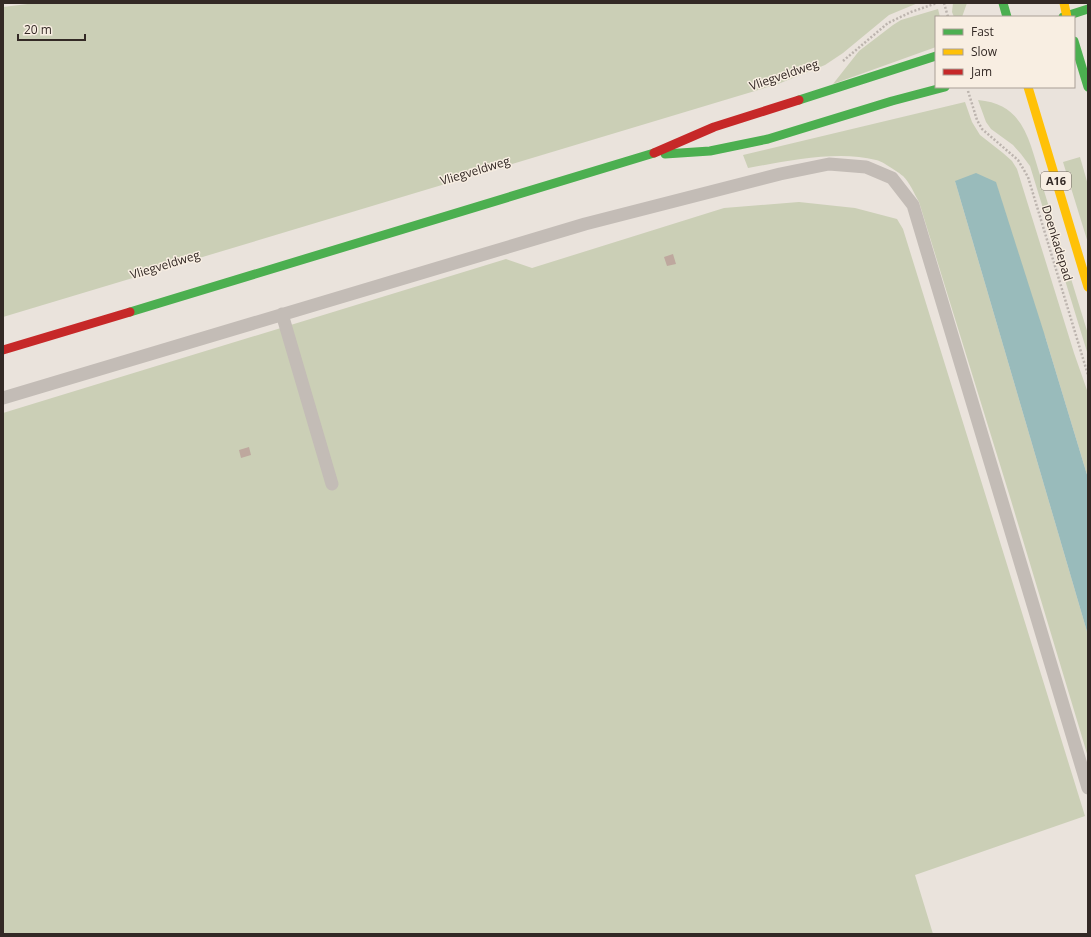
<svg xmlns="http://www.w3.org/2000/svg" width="1091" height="937" font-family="'Open Sans',sans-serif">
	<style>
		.green { fill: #cbcfb6 }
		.water { fill: #9bb }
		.building { fill: #bea89e }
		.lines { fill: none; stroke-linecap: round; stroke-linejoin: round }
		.path { stroke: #bcb4ae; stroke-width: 2.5; stroke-dasharray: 2 2; stroke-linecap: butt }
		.lane { stroke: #c3bcb6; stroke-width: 13 }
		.fast { stroke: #4caf50; stroke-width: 9 }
		.slow { stroke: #ffc107; stroke-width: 9 }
		.jam { stroke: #c62828; stroke-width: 9 }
		.labels { text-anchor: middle; stroke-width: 3; stroke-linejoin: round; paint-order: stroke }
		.shield { fill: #f8eee2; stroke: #6e645e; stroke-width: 1 }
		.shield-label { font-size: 11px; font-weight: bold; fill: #332925 }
		.street-label { font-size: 12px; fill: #332925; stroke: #f8eee2 }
	</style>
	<rect width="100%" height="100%" fill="#eae3dc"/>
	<path class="green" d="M 36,3 L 918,3 L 889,15 L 843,53 L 825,65 L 778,84 L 3,317 L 3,7 Z
		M 953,3 L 967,3 L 962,17 L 954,17 L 952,12 Z
		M 938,9 L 940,17 L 936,17 L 936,47 L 833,84 L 859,51 L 893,25 L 901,20 Z
		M 978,100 C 1026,104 1029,143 1042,181 L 1041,181 L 1088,334 L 1088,355 L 1030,166 L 1021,154 L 1013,145 L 991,129 L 986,122 Z
		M 965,102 L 972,122 L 980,135 L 1003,153 L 1012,161 L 1017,169 L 1074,353 L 1088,393 L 1088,478 L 1045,336 L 955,181 L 1088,635 L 1088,757 L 1010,497 L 919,202 C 914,193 910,183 903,176 C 898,172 882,161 876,160 C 838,150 787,161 748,168 L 743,155 Z
		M 1080,157 L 1088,185 L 1088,243 L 1063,162 Z
		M 799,202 L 855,208 L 897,219 L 903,229 L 1085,816 L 915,875 L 933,934 L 3,934 L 3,413 L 506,259 L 532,268 L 724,208 Z"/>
	<path class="water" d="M 976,173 L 996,182 L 1045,336 L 1088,478 L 1088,635 L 955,181 Z"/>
	<path class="building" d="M 673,254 L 676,264 L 667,266 L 664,257 Z
		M 249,447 L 251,455 L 241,458 L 239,450 Z"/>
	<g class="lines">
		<path class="path" d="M 944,3 L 948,17
			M 843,61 L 888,23 L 911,12 L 937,3
			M 968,91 L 977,120 L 982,129 L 1018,160 L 1028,177 L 1088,375"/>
		<path class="lane" d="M 282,314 L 332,484
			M 3,398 L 585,224 L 780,174 L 829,164 L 866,167 L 892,178 L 913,205 L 1088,788"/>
		<path class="fast" d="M 1003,3 L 1007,17
			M 1063,17 L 1088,9
			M 1074,41 L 1088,87
			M 799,100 L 936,56
			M 665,154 L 710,151 L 768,139 L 892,101 L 945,87
			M 130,312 L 654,153"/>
		<path class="slow" d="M 1064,3 L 1067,17
			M 1028,87 L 1088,287"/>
		<path class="jam" d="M 654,153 L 714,127 L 799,100
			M 3,350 L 130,312"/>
	</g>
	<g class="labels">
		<rect class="shield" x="1041" y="172" width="30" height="18" rx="3"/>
		<g class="shield-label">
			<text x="1056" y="185">A16</text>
		</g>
		<g class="street-label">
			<text transform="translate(784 75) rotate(-19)" y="4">Vliegveldweg</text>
			<text transform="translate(475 171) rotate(-17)" y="4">Vliegveldweg</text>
			<text transform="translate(1057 243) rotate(73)" y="4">Doenkadepad</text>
			<text transform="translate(165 265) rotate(-17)" y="4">Vliegveldweg</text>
		</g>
	</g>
	<rect width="1091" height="937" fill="none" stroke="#332925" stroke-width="8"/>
	<rect x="935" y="16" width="140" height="72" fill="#f8eee2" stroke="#a99f96"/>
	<rect x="943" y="29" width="20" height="6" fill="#4caf50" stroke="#a99f96"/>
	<text x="971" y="36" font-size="12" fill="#332925">Fast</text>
	<rect x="943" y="49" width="20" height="6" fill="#ffc107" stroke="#a99f96"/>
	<text x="971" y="56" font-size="12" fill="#332925">Slow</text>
	<rect x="943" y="69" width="20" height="6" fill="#c62828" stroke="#a99f96"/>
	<text x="971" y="76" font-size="12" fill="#332925">Jam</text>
	<path d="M18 34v6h67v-6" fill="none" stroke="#332925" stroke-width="2"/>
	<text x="24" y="34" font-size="12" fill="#332925" stroke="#f8eee2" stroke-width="3" paint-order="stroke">20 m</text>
</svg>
